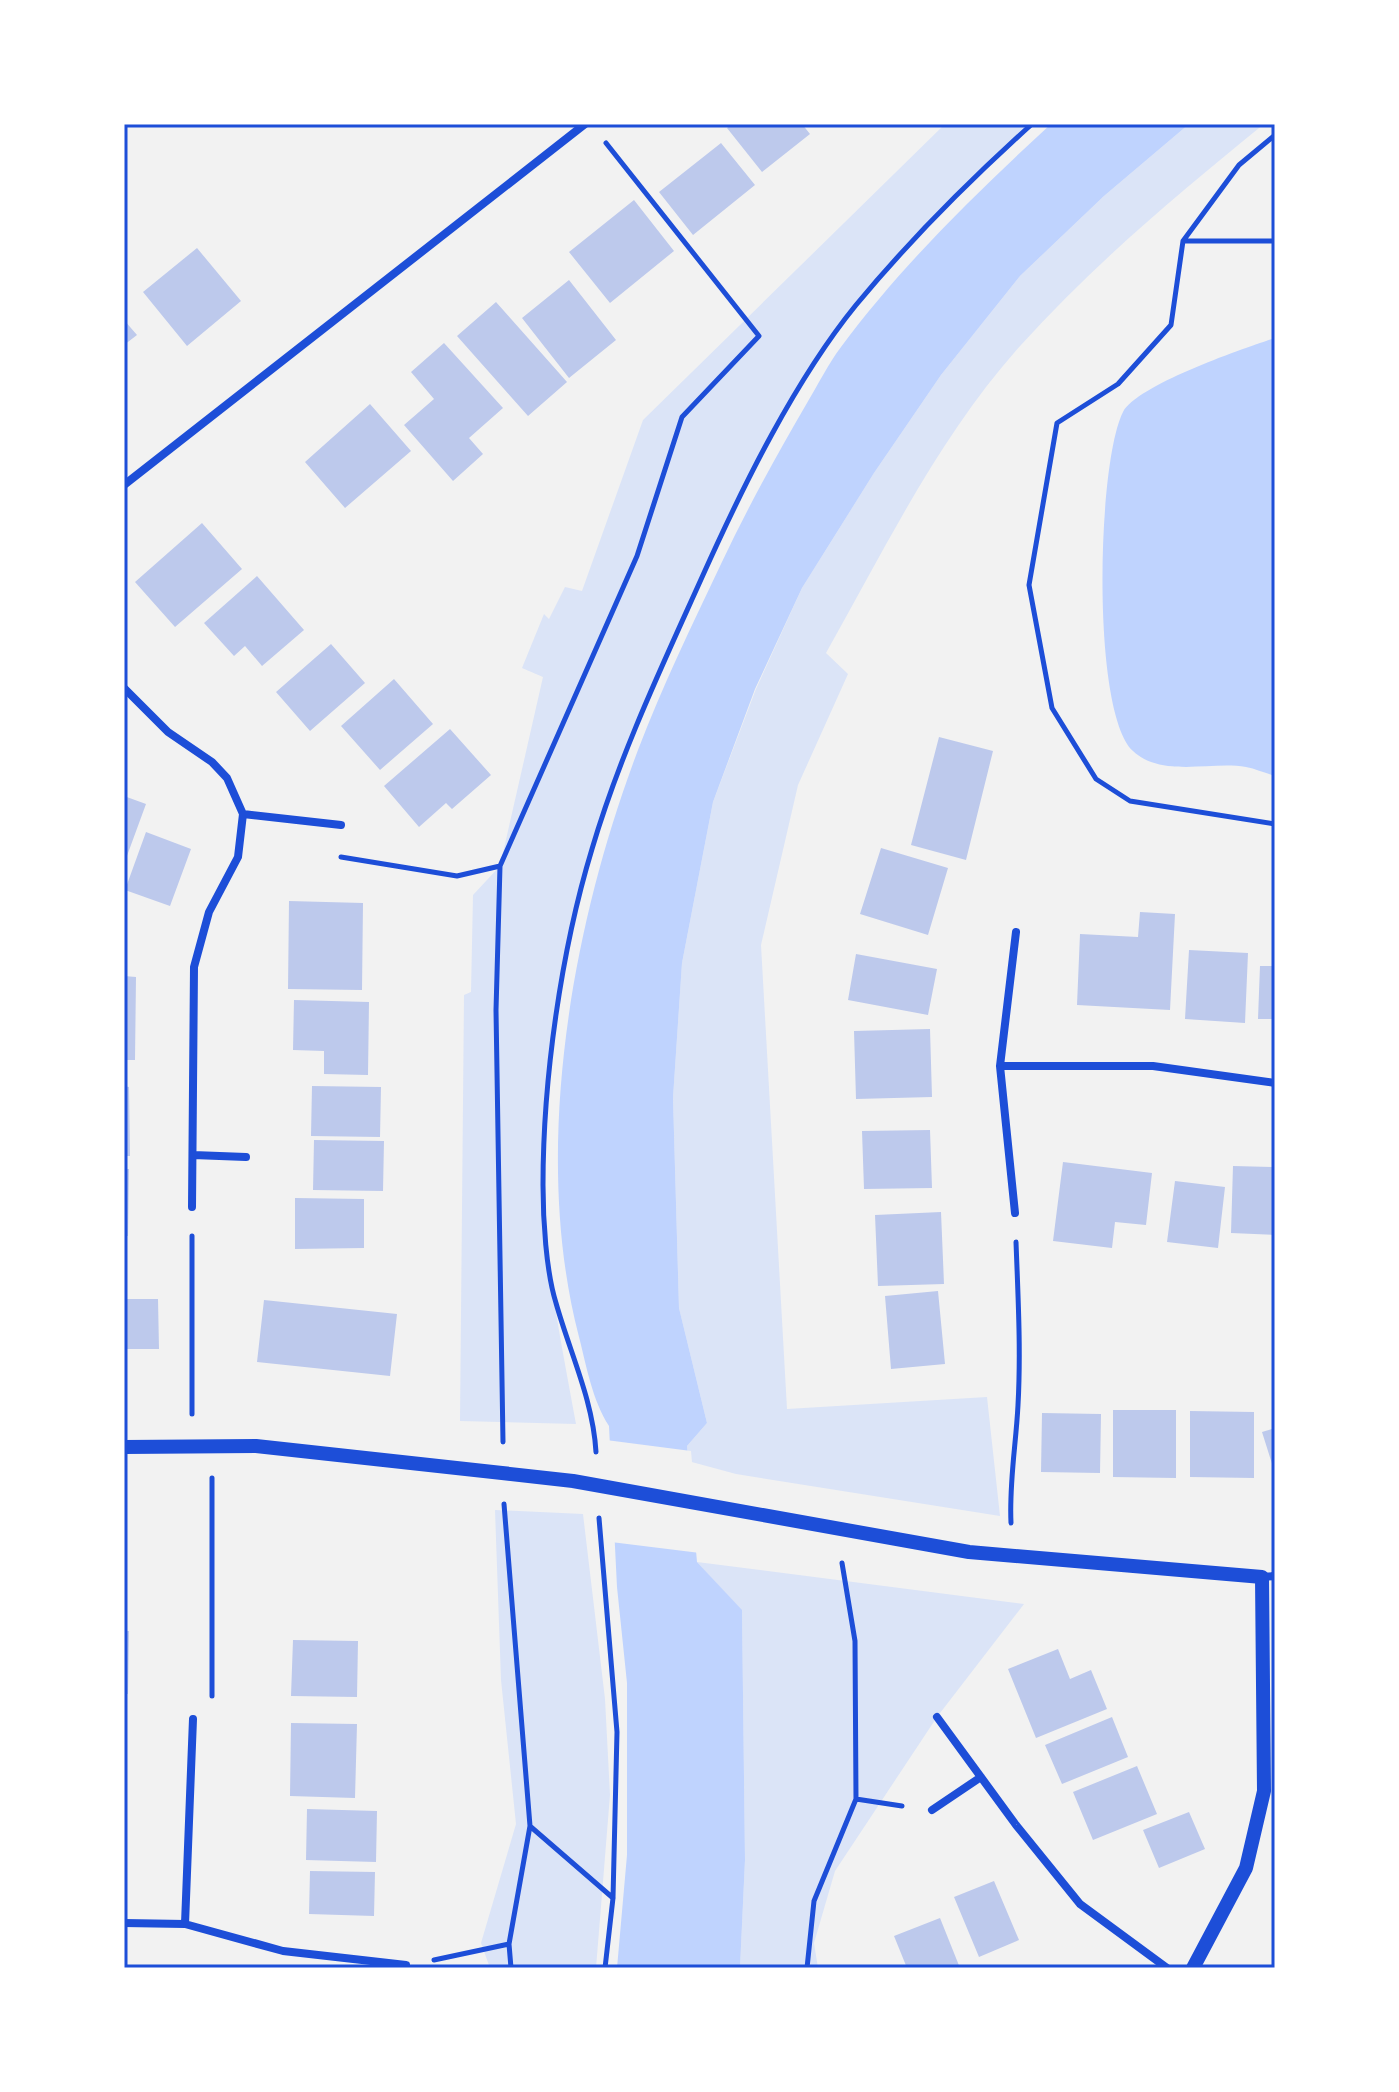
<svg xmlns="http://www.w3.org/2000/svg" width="1399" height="2092" font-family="'Sofia Sans Condensed',sans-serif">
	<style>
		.green { fill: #dbe4f7 }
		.water { fill: #bfd3fe }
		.pier { fill: #f2f2f2 }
		.building { fill: #bdc9ec }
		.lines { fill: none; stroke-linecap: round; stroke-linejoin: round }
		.path { stroke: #1d4ed8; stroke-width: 5 }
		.minor { stroke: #1d4ed8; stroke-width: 8 }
		.tertiary { stroke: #1d4ed8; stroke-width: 14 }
		.neatline { fill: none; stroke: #1d4ed8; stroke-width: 3 }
	</style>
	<rect width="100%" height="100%" fill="#f2f2f2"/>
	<path class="green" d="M 945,124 L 1032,124 C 973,183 907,240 855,306 C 785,394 737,500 691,603 C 669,654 644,704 624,755 C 573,891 540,1042 543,1187 C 545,1267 562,1346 576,1424 L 460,1421 L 464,995 L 471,992 L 473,895 L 500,866 L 543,677 L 522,668 L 544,614 L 549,619 L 565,587 L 582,591 L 643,420 Z
		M 1189,124 L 1264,124 C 1179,193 1095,263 1021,345 C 940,435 885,548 826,653 L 848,674 L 798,785 L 761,945 L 787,1409 L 987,1397 L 1000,1516 L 736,1474 L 688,1461 L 687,1446 L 707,1423 L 679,1308 L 673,1098 L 682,963 L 713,802 L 756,689 L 802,588 L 874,473 L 941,375 L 1020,276 L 1104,196 Z
		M 495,1510 L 583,1514 L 605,1699 L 610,1795 L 596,1968 L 490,1968 L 481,1943 L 516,1824 L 501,1680 Z
		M 697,1562 L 1024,1604 L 937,1717 L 835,1871 L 814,1943 L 818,1968 L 740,1968 L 745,1860 L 742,1611 Z"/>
	<path class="water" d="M 1051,124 L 1189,124 L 1104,196 L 1020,276 L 941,375 L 874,473 L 802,588 L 755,689 L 713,802 L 682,963 L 673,1098 L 679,1308 L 707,1423 L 687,1446 L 697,1562 L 742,1610 L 745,1860 L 740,1968 L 617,1968 L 627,1855 L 627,1683 L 617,1587 L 609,1426 C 592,1399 587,1368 579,1337 C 531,1153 571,927 638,750 C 662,687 692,625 721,564 C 747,509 776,456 807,403 C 818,385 828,364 841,347 C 901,266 976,193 1051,124 Z
		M 1275,338 L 1275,776 C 1265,773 1256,769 1246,767 C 1211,761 1162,778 1133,751 C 1091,712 1097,463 1123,412 C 1137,385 1244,348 1275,338 Z"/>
	<path class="pier" d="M 606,1440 L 691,1451 L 700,1553 L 611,1542 Z"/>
	<path class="building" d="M 732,124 L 802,124 L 810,134 L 762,172 L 727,128 Z
		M 721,143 L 755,185 L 693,235 L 659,192 Z
		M 634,200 L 674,251 L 610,303 L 569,252 Z
		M 197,248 L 241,301 L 187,346 L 143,292 Z
		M 569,280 L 616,340 L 569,378 L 522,318 Z
		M 496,302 L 567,382 L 528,416 L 457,336 Z
		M 124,320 L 137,335 L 124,345 Z
		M 444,343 L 503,408 L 469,438 L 483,454 L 453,481 L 404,425 L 434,399 L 411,372 Z
		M 370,404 L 411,451 L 345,508 L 305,462 Z
		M 202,523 L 242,569 L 175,627 L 135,582 Z
		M 257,576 L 304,630 L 262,666 L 245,646 L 234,656 L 204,623 Z
		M 331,644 L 365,683 L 310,731 L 276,692 Z
		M 394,679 L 433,724 L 380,770 L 341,726 Z
		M 450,729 L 491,775 L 452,809 L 446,803 L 419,827 L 384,786 Z
		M 939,737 L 993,751 L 966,860 L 911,845 Z
		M 124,796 L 146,804 L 124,864 Z
		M 146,832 L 191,849 L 170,906 L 125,890 Z
		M 881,848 L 948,868 L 928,935 L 860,914 Z
		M 289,901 L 363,903 L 362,990 L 288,989 Z
		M 1140,912 L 1175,914 L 1170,1010 L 1077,1005 L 1080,934 L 1138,937 Z
		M 1189,950 L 1248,953 L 1245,1023 L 1185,1019 Z
		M 856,954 L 937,969 L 928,1015 L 848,1000 Z
		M 1260,966 L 1275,966 L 1275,1019 L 1258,1019 Z
		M 124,976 L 136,977 L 135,1060 L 124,1060 Z
		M 294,1000 L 369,1002 L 368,1075 L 324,1074 L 324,1051 L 293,1050 Z
		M 930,1029 L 932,1097 L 856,1099 L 854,1031 Z
		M 124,1086 L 129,1087 L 130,1156 L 124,1156 Z
		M 312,1086 L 381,1087 L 380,1137 L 311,1136 Z
		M 930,1130 L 932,1188 L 864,1189 L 862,1131 Z
		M 314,1140 L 384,1141 L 383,1191 L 313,1190 Z
		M 1063,1162 L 1152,1173 L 1146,1225 L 1115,1222 L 1112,1248 L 1053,1241 Z
		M 1233,1166 L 1275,1167 L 1275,1235 L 1231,1233 Z
		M 124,1169 L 129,1169 L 128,1236 L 124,1236 Z
		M 1175,1181 L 1225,1187 L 1218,1248 L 1167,1242 Z
		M 295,1198 L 364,1199 L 364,1248 L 295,1249 Z
		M 941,1212 L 944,1284 L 878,1286 L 875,1215 Z
		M 938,1291 L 945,1364 L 891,1369 L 885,1296 Z
		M 124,1299 L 158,1299 L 159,1349 L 124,1349 Z
		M 264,1300 L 397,1314 L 390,1376 L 257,1362 Z
		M 1113,1410 L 1176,1410 L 1176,1478 L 1113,1477 Z
		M 1190,1411 L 1254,1412 L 1254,1478 L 1190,1477 Z
		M 1042,1413 L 1101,1414 L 1100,1473 L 1041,1472 Z
		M 1275,1428 L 1275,1470 L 1274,1470 L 1262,1432 Z
		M 124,1631 L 129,1631 L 128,1694 L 124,1694 Z
		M 293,1640 L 358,1641 L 357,1697 L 291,1696 Z
		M 1058,1649 L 1070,1679 L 1091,1670 L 1107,1709 L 1036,1738 L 1008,1669 Z
		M 1112,1717 L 1128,1757 L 1062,1784 L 1045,1745 Z
		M 291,1723 L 357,1724 L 355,1798 L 290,1796 Z
		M 1137,1766 L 1157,1814 L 1093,1840 L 1073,1792 Z
		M 307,1809 L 377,1811 L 376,1862 L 306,1860 Z
		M 1189,1812 L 1205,1849 L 1159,1868 L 1143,1830 Z
		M 310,1871 L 375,1872 L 374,1916 L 309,1914 Z
		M 994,1881 L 1019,1940 L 979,1957 L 954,1897 Z
		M 940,1918 L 960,1968 L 907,1968 L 894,1936 Z"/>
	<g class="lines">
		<path class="path" d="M 1275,135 L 1239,165 L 1183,241 L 1171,325 L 1118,384 L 1057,423 L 1029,585 L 1052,708 L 1096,779 L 1130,801 L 1275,824
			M 1183,241 L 1275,241
			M 341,857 L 457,876 L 500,866
			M 192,1414 L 192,1236
			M 503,1442 L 496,1010 L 500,866 L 637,556 L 682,417 L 759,336 L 606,143
			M 596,1452 C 593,1400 570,1353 556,1303 C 546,1271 543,1219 543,1185 C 543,1079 561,951 592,849 C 620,754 663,664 703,575 C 743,486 795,380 856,305 C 909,241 971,179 1032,124
			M 504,1504 L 530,1826 L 509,1944 L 511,1968
			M 599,1518 L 617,1732 L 613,1898 L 605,1968
			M 1011,1523 C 1009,1482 1016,1445 1018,1405 C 1021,1351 1018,1296 1016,1242
			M 212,1696 L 212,1478
			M 856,1799 L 902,1806
			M 531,1827 L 613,1898
			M 434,1960 L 509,1944
			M 807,1968 L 814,1901 L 856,1799 L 855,1641 L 842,1563"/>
		<path class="minor" d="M 124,485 L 585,124
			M 124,688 L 168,732 L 212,762 L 227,778 L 243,814 L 238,857 L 209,912 L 194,967 L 192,1207
			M 243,814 L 341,825
			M 1000,1066 L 1153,1066 L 1275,1083
			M 193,1155 L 246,1157
			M 1015,1213 L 1000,1066 L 1016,932
			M 1262,1577 L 1275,1576
			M 937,1717 L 1016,1825 L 1080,1904 L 1167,1968
			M 932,1810 L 981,1777
			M 124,1923 L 185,1924 L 193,1719
			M 185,1924 L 283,1951 L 406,1965"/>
		<path class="tertiary" d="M 124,1447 L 256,1446 L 502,1473 L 573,1481 L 969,1552 L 1262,1577 L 1264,1791 L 1246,1868 L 1193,1968"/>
	</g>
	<rect width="1399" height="2092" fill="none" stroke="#ffffff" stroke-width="252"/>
	<rect x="126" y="126" width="1147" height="1840" class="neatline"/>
</svg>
